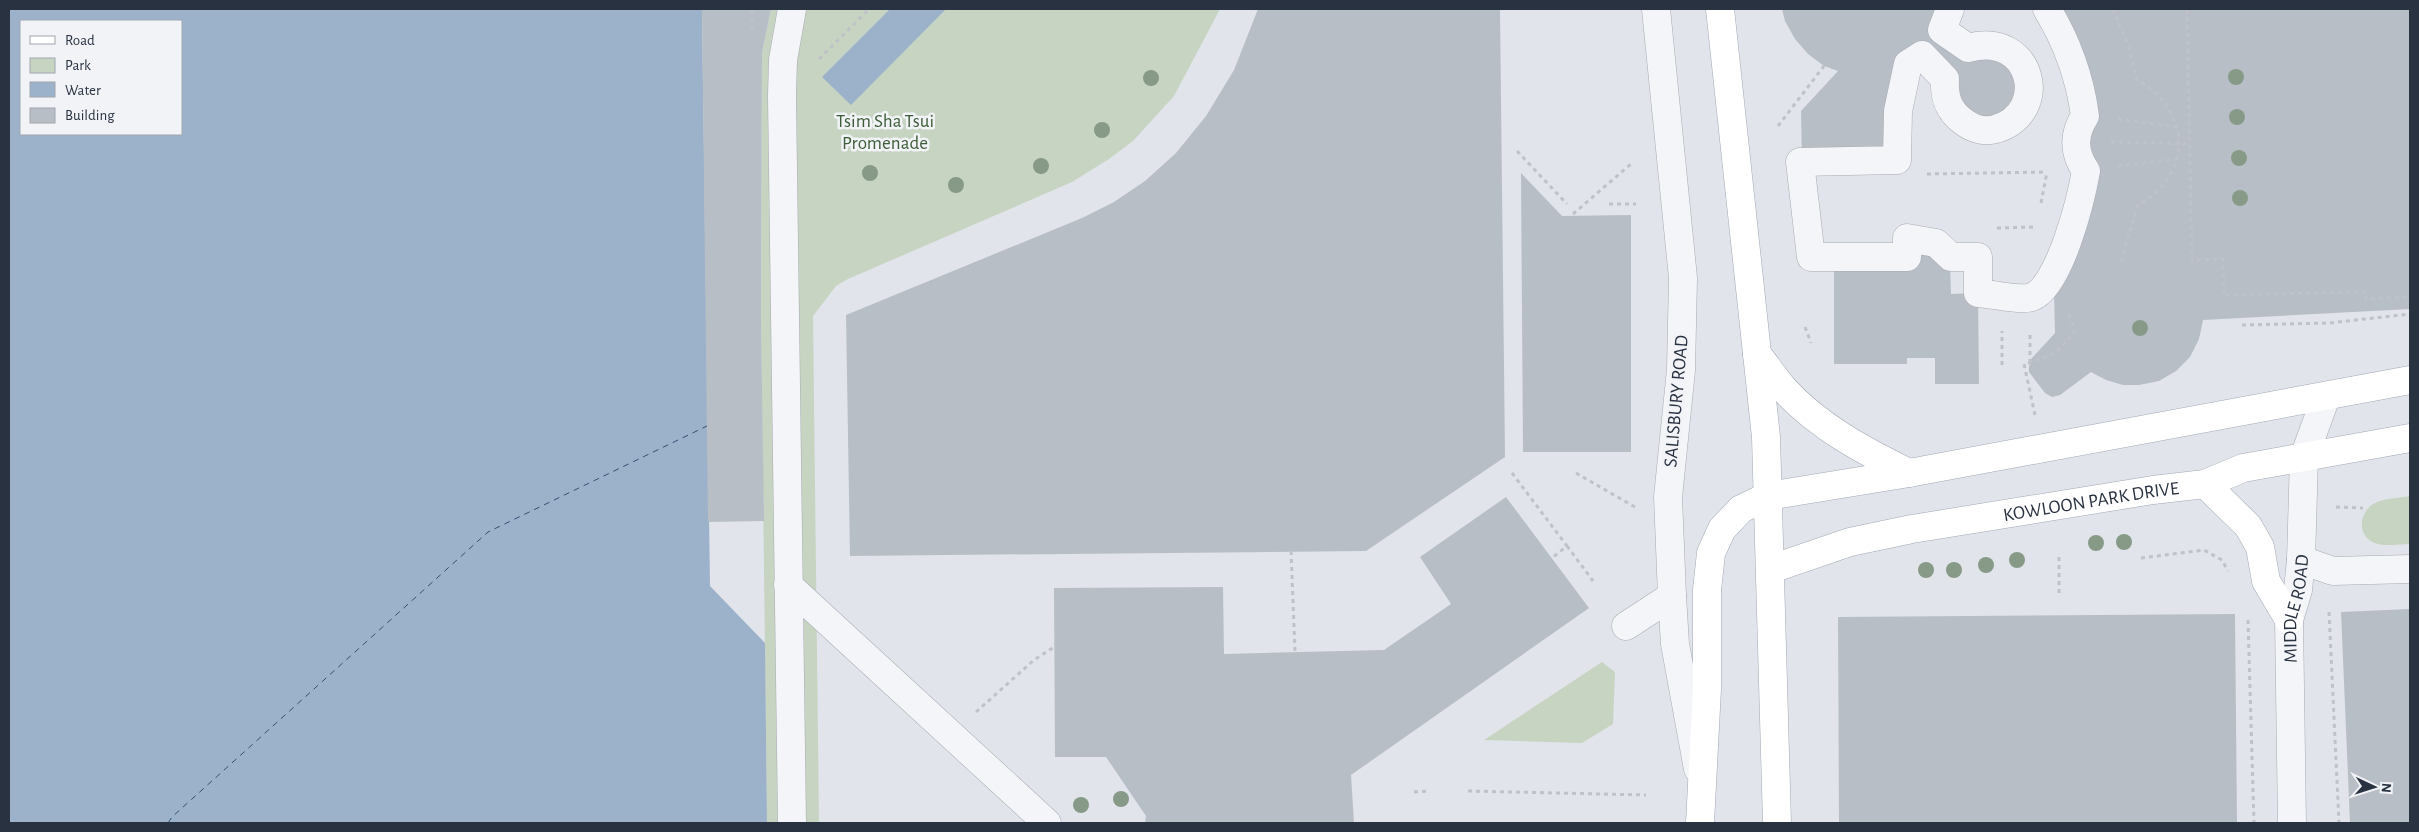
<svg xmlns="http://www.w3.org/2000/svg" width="2419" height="832" font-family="'Alegreya Sans',sans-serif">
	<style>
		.green { fill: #c7d4c2 }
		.water { fill: #9cb2ca; fill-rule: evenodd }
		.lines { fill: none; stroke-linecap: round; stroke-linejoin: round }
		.ferry { stroke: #335175; stroke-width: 1; stroke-dasharray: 6 5; stroke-linecap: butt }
		.building { fill: #b8bec6 }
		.minor-casing { stroke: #a6abb4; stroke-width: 29 }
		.major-casing { stroke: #a0a9b5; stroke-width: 29 }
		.path { stroke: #bfc2c8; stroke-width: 3; stroke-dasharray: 4 4; stroke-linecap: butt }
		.minor { stroke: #f4f5f8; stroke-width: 28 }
		.major { stroke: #fff; stroke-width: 28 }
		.path-bridge { stroke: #bfc2c8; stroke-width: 3; stroke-dasharray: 4 4; stroke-linecap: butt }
		.tree { fill: #879a88 }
		.labels { text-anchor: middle; stroke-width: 5; stroke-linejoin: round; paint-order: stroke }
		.park-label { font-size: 19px; fill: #3e5d37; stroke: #f1f3f7 }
		.street-label { font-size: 19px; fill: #293241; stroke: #f1f3f7 }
	</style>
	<rect width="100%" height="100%" fill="#e1e4ea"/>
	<path class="green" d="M 771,9 L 1220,9 L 1174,96 L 1133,141 L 1109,159 L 1072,182 L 848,279 L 836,286 L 813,316 L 819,823 L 767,823 L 761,316 L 762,53 Z
		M 2410,496 L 2410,544 C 2399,544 2385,547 2375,543 C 2356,536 2359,511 2375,503 C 2385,498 2399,498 2410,496 Z
		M 1602,662 L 1615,672 L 1613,724 L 1582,743 L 1484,740 Z"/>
	<path class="water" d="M 9,9 L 702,9 L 710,586 L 765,643 L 767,823 L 9,823 ZM 21,21 L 181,21 L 181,134 L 21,134 Z
		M 890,9 L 946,9 L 851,105 L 822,77 Z"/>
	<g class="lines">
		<path class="ferry" d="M 168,823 L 172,817 L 488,532 L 707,426"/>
	</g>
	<path class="building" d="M 702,9 L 771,9 L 762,53 L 761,316 L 764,521 L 708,522 Z
		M 1258,9 L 1500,9 L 1505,457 L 1366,551 L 850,556 L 846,315 L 1082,218 L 1114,202 L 1145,181 L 1176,153 L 1206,116 L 1234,70 Z
		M 1782,9 L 1950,9 L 1942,30 L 1995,45 L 2028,95 L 1979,129 L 1922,55 L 1897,160 L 1802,162 L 1801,111 L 1838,71 L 1824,66 L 1808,54 L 1795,39 L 1785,21 Z
		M 2047,9 L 2410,9 L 2410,309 L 2203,320 L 2199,339 L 2190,357 L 2176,371 L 2159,381 L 2139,385 L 2123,385 L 2106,380 L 2091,372 L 2060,395 L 2052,397 L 2045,393 L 2029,372 L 2029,367 L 2031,359 L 2055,333 L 2054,292 L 2079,125 Z
		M 1521,173 L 1562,216 L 1631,215 L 1631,452 L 1523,452 Z
		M 1907,238 L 1950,263 L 1951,294 L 1978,293 L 1979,384 L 1935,384 L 1935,358 L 1907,358 L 1907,364 L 1834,364 L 1834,257 L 1907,257 Z
		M 1506,497 L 1589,608 L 1351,775 L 1354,823 L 1145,823 L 1146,816 L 1106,757 L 1055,757 L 1054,588 L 1223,587 L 1224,654 L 1384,650 L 1451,604 L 1420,557 Z
		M 2410,609 L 2410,823 L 2350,823 L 2341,612 Z
		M 2235,614 L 2237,823 L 1839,823 L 1838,617 Z"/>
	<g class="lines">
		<defs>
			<g id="minor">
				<path d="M 1656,9 L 1683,278 L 1681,370 L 1668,497 L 1672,596 L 1675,644 L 1698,769"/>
				<path d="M 1950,9 L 1942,30 L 1968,48 C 2032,30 2052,112 1996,129 C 1985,132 1973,129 1964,122 C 1948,111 1944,97 1945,79 L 1922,55 L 1908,64 L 1898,111 L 1897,160 L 1800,162 L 1811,257 L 1907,257 L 1907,238 L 1936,243 L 1951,257 L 1978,257 L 1978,293 C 1991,294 2022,301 2032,297 C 2060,286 2081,199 2086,171 C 2073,152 2073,135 2085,116 C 2080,78 2067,42 2047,9"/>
				<path d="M 2301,560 L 2333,571 L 2410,569"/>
				<path d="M 788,585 L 1047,823"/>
				<path d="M 1626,626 L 1672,596"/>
				<path d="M 792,823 L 782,96 L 783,60 L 792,9"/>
				<path id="s1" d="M 2292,823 L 2289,620 L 2298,590 L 2301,560 L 2304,457 L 2326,397"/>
			</g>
			<g id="major">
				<path d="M 1720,9 L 1766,437 L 1777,823"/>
				<path d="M 1757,354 C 1766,365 1774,377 1783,388 C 1817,426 1864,451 1909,473"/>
				<path d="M 2205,484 L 2248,526 L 2260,547 L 2266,581 L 2289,620"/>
				<path id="s2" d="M 1771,569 L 1850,542 L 1912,529 L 2153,490 L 2205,484 L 2243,468 L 2410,438"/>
				<path d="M 1700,823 L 1707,689 L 1707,590 L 1711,553 L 1722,529 L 1741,509 L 1768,496 L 1909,473 L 2410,380"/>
			</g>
		</defs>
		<use href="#minor" class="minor-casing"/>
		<use href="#major" class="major-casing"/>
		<path class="path" d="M 752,9 L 752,30
			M 2113,9 L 2129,48 L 2137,80 C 2193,112 2193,174 2137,206 L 2121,263
			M 2187,9 L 2192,260 L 2223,259 L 2224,295 L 2366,292 L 2366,299 L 2410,297
			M 819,59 L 869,9
			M 2118,119 L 2176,127
			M 1778,126 L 1824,66
			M 2111,142 L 2190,144
			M 1517,151 L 1567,204
			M 2118,166 L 2177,159
			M 1927,174 L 2047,172
			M 2041,203 L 2047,172
			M 1609,204 L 1636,204
			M 1573,214 L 1632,163
			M 1997,228 L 2034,227
			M 2242,325 L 2329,323 L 2410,314
			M 1805,327 L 1811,343
			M 2030,363 L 2030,332
			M 2002,365 L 2002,331
			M 2035,415 L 2024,364 C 2050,357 2060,353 2075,330 L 2068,313
			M 1512,473 L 1567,546 L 1552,558
			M 1576,473 L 1635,507
			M 2336,507 L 2363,508
			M 1567,546 L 1593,581
			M 2141,558 L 2204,550 L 2222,560 L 2228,571
			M 2059,593 L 2059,555
			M 2329,612 L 2339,823
			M 2248,620 L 2254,823
			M 976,712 L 1034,660 L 1054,647
			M 1468,791 L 1646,795
			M 1414,792 L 1428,791"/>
		<use href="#minor" class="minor"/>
		<use href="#major" class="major"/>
		<path class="path-bridge" d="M 1291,551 L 1295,651"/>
	</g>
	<g class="tree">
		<circle cx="2236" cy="77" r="8"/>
		<circle cx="1151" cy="78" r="8"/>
		<circle cx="2237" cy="117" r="8"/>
		<circle cx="1102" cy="130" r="8"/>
		<circle cx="2239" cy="158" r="8"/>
		<circle cx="1041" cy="166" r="8"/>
		<circle cx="870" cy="173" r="8"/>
		<circle cx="956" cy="185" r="8"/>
		<circle cx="2240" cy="198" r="8"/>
		<circle cx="2140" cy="328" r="8"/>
		<circle cx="2124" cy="542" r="8"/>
		<circle cx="2096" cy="543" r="8"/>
		<circle cx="2017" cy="560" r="8"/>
		<circle cx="1986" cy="565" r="8"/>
		<circle cx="1926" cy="570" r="8"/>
		<circle cx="1954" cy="570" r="8"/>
		<circle cx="1121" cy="799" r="8"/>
		<circle cx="1081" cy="805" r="8"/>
	</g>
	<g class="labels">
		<g class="park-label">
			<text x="885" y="127">Tsim Sha Tsui<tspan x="885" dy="22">Promenade</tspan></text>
		</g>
		<g class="street-label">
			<text transform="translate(1675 401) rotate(-85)" y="7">SALISBURY ROAD</text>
			<text dy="7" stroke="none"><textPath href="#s2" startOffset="328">KOWLOON PARK DRIVE</textPath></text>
			<text dy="7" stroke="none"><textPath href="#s1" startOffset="215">MIDDLE ROAD</textPath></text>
		</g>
	</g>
	<rect width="2419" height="832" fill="none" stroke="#293241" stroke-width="20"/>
	<rect x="20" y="20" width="162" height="115" fill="#f1f3f7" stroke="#a1a6ae"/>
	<rect x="30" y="36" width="25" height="8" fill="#ffffff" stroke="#a1a6ae"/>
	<text x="65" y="45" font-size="15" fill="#293241">Road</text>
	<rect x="30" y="58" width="25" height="15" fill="#c7d4c2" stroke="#a1a6ae"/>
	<text x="65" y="70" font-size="15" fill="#293241">Park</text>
	<rect x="30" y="82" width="25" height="15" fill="#9cb2ca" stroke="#a1a6ae"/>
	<text x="65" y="95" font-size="15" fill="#293241">Water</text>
	<rect x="30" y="108" width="25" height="15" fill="#b8bec6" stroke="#a1a6ae"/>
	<text x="65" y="120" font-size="15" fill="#293241">Building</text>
	<g transform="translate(2374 787) rotate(94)" stroke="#f1f3f7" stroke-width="4" paint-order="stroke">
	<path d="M0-4L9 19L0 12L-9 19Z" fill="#293241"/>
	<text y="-8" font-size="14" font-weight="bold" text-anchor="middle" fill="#293241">N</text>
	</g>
</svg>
